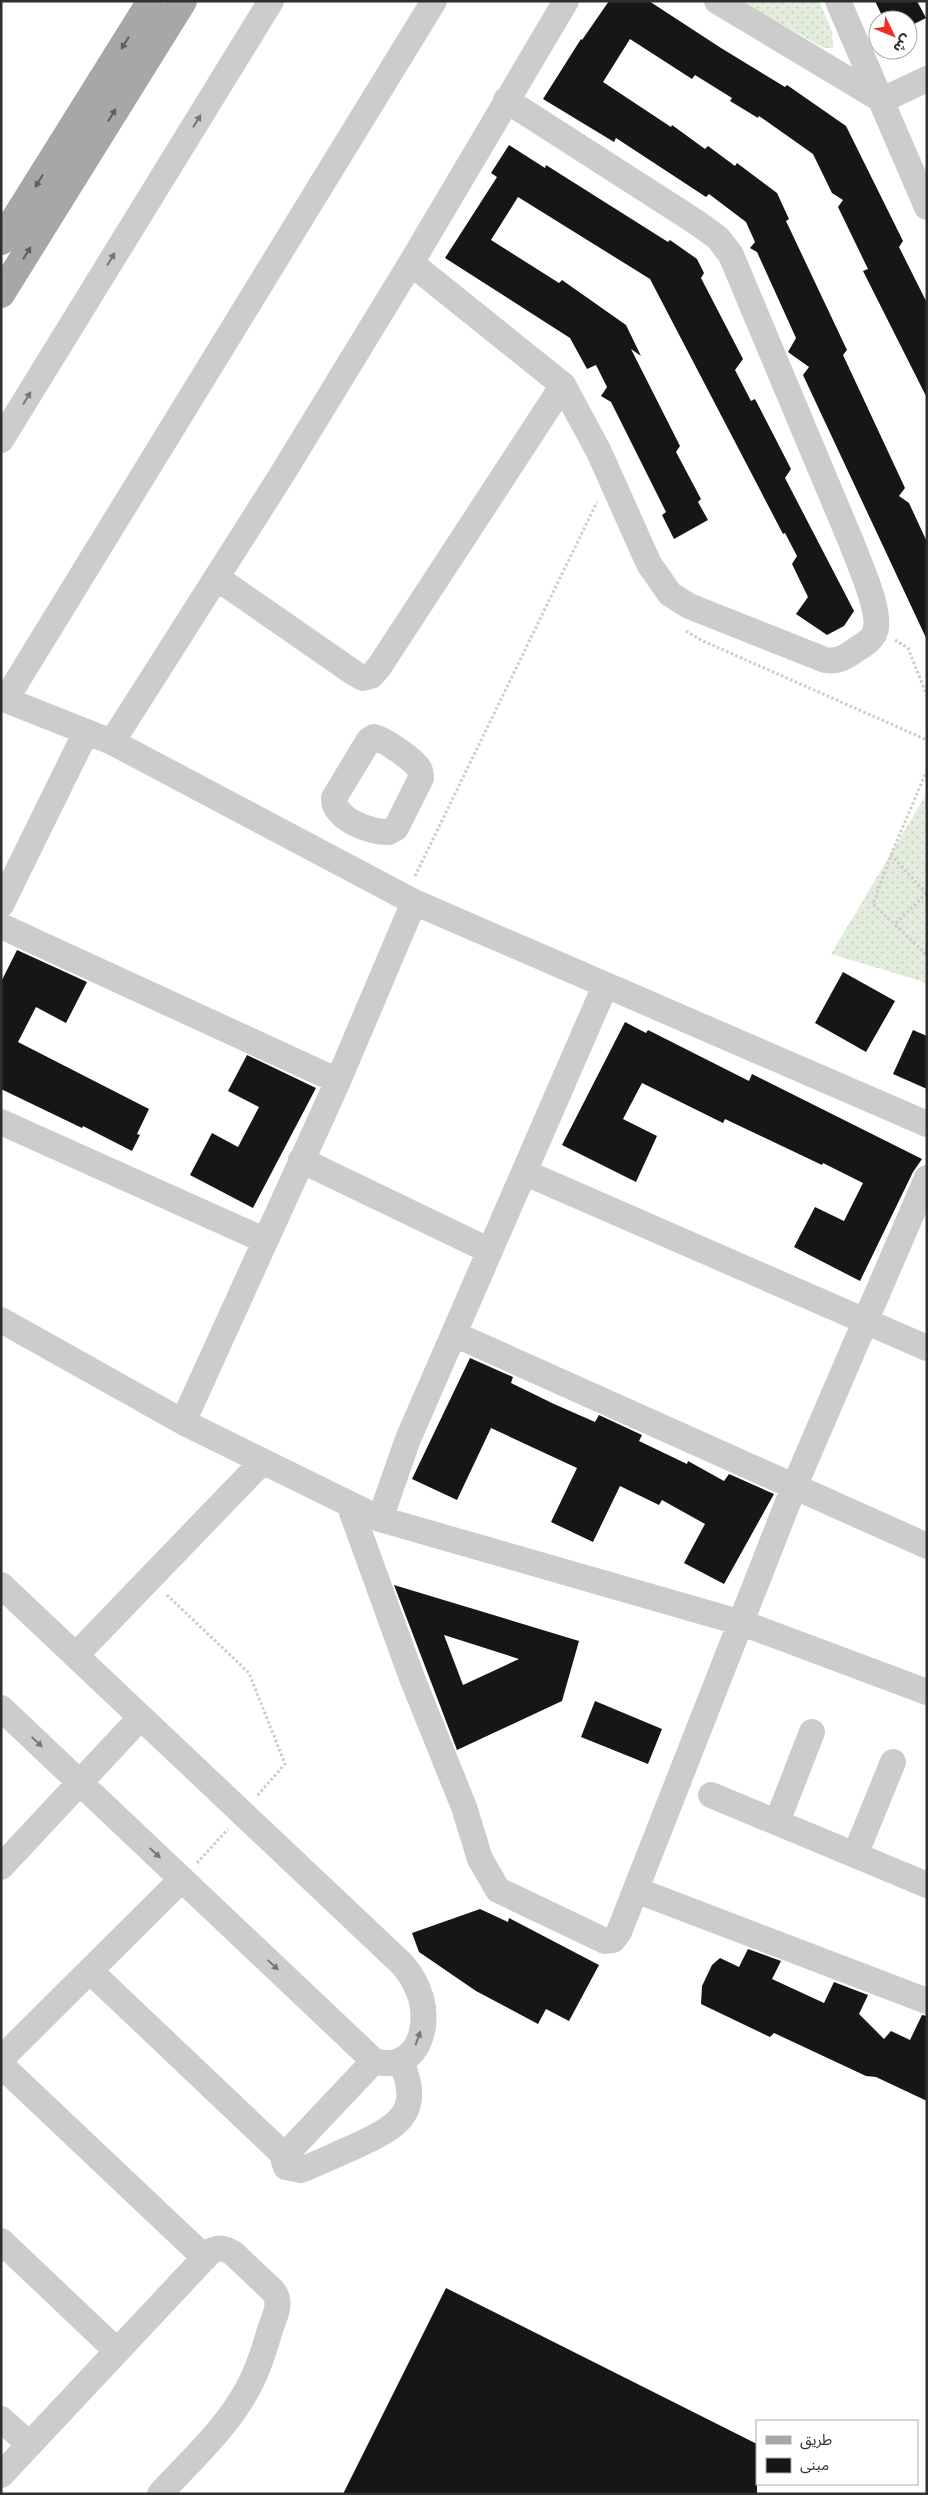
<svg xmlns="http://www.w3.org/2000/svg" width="928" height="2495" font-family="'Open Sans','Noto Sans Arabic',sans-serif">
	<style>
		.grass { fill: url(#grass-dots) }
		.building { fill: #161616; fill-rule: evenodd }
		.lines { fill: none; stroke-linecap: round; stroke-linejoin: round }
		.path { stroke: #ccc; stroke-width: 3; stroke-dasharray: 2.5 2.5; stroke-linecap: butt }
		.minor { stroke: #ccc; stroke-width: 26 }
		.major { stroke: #a7a7a7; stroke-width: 28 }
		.oneway { fill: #5f5f5f }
		.oneway2 { fill: #767676 }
	</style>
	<defs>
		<pattern id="grass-dots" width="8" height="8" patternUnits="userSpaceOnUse" patternTransform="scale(1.25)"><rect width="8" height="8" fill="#e3eddc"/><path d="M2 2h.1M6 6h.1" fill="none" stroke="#c3ccbd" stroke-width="1.8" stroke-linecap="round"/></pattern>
	</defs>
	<rect width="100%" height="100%" fill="#fff"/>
	<path class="grass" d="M 741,1 L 819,1 L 832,31 L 833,48 L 824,48 Z
		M 927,793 L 927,985 L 921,981 L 831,954 Z"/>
	<path class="building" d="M 609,1 L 649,1 L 721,48 L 785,87 L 787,85 L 846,126 L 903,241 L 899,247 L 927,303 L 927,398 L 863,271 L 868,269 L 838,207 L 843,200 L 832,193 L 813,154 L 759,116 L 758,118 L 730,101 L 732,98 L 695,75 L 692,79 L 630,39 L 603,82 L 671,127 L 672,125 L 705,149 L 708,146 L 735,166 L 737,163 L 777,193 L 789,219 L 786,221 L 847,350 L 843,355 L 905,488 L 899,496 L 909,503 L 927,542 L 927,640 L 803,375 L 809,367 L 788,352 L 796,338 L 757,252 L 750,248 L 755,242 L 746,222 L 709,194 L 706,197 L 616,138 L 614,142 L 543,99 L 581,39 L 582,40 Z
		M 875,1 L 917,1 L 926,18 L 908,27 L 908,20 L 884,20 Z
		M 509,145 L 545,168 L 546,165 L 668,242 L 670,240 L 697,259 L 704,273 L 701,278 L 743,359 L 735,370 L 751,401 L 755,399 L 791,469 L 785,478 L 854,611 L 844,626 L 827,635 L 796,614 L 808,597 L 792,564 L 797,556 L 785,533 L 783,534 L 650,279 L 518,197 L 491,240 L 559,283 L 562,280 L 626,325 L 641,356 L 631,349 L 680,446 L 676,452 L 701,499 L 698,502 L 708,520 L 674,539 L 662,515 L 666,512 L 611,402 L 601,396 L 607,387 L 596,365 L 587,369 L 570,338 L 445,258 L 497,177 L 491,173 Z
		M 17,950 L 87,982 L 66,1023 L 36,1007 L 18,1042 L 149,1109 L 137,1134 L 140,1135 L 132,1151 L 83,1126 L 82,1128 L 1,1089 L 1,982 Z
		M 843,972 L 895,1001 L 866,1052 L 815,1023 Z
		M 625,1022 L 646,1033 L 648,1030 L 749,1081 L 752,1074 L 922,1159 L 913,1172 L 860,1281 L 794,1247 L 815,1207 L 844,1221 L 863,1183 L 823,1163 L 822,1165 L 725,1119 L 723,1123 L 642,1083 L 623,1119 L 657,1136 L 636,1182 L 562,1145 Z
		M 913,1030 L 927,1036 L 927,1089 L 893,1074 Z
		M 247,1055 L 316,1088 L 253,1208 L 190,1175 L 212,1133 L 238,1147 L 259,1107 L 228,1091 Z
		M 470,1358 L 513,1377 L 511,1383 L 554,1404 L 595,1422 L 599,1415 L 642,1435 L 639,1441 L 687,1464 L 688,1461 L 724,1481 L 729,1474 L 774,1494 L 724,1584 L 684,1563 L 705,1524 L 662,1500 L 659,1505 L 620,1486 L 593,1542 L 551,1522 L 577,1468 L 491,1428 L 457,1500 L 412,1479 Z
		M 394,1585 L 579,1641 L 562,1701 L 457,1750 ZM 444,1635 L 519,1659 L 463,1685 Z
		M 595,1701 L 662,1729 L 648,1764 L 581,1737 Z
		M 480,1909 L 508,1922 L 509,1918 L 599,1965 L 569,2021 L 546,2009 L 538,2024 L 476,1991 L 419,1952 L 412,1933 Z
		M 748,1949 L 781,1961 L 772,1979 L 824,2003 L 834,1982 L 868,1995 L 859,2014 L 884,2039 L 891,2031 L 910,2040 L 922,2015 L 927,2016 L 927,2101 L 876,2077 L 866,2076 L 774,2033 L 770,2037 L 701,2004 L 702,1986 L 712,1965 L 720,1958 L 739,1967 Z
		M 446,2288 L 757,2444 L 757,2494 L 343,2494 Z"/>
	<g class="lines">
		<path class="path" d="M 686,631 L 703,641 L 927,740
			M 895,640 L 908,648 L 927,696
			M 927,770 L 891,855 L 873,904 L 927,955
			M 891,855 L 927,894
			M 415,876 L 597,502
			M 896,923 L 926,894
			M 167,1595 L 249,1673 L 285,1764 L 257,1796
			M 197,1863 L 228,1829"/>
		<path class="minor" d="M 717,1 L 882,100 L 927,79
			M 838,1 L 927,207
			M 411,263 L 563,385 L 599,452 L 649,564 L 670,594 L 689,606 L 825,660 C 839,662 846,657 857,649 C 863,645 871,641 874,634 C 884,615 859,564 852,544 L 731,255 L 718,238 L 696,222 L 506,100
			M 1,440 L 271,1
			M 217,578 L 354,673 L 363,678 L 371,676 L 379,667 L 563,385
			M 1,698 L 112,742 L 414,902 L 927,1124
			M 6,699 L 434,1
			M 374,737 C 384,739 412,759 418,767 C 421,771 421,774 421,778 L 396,828 L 389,832 C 371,833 333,819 334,798 L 369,740 Z
			M 112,742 L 281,476 L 411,263 L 566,1
			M 1,905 L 86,732
			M 1,926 L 338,1081
			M 1,1122 L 264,1240
			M 301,1160 L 490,1251
			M 526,1173 L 927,1348
			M 1,1320 L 183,1422 L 380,1519 L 742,1623 L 927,1692
			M 454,1334 L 927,1546
			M 183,1422 L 338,1081 L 414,902
			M 349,1504 L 412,1678 L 464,1807 L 480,1859 L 498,1890 L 605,1941 L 613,1940 L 619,1932 L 794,1487 L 927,1178
			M 380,1519 L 408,1439 L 605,986
			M 1,1585 L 402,1964 C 411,1974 417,1985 421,1998 C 430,2031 415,2073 374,2061 L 1,1708
			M 76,1655 L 262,1462
			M 711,1795 L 927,1885
			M 777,1822 L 812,1732
			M 855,1855 L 893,1762
			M 1,1867 L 141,1717
			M 636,1890 L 927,2001
			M 90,1971 L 285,2156
			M 1,2059 L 182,1879
			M 374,2061 L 288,2152 L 284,2162 L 286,2167 L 301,2170 C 319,2163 337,2154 354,2147 C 397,2127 424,2113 401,2062
			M 1,2065 L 205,2258
			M 1,2241 L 117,2351
			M 1,2419 L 29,2444
			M 1,2475 L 211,2251 C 219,2247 224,2248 233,2253 L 273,2291 C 283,2303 274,2317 270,2330 C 264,2350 258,2370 248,2388 C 227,2428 191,2460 160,2494"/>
		<path class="major" d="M 1,241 L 151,1
			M 1,294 L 183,1"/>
	</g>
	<defs><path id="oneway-solid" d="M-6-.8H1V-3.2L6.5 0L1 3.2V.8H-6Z" transform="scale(1.25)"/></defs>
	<g class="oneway">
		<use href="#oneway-solid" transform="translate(125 43) rotate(122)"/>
		<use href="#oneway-solid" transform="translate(112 115) rotate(-58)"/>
		<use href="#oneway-solid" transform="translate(39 181) rotate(122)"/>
		<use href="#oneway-solid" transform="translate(27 253) rotate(-58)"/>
	</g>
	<g class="oneway2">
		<use href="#oneway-solid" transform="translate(197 121) rotate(-58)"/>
		<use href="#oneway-solid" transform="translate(111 259) rotate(-59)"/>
		<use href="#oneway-solid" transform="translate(27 398) rotate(-59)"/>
		<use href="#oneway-solid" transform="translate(37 1742) rotate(43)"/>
		<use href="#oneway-solid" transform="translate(155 1853) rotate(43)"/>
		<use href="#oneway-solid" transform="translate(273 1965) rotate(43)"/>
		<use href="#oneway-solid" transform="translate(418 2038) rotate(-70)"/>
	</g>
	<rect width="928" height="2495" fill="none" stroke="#2f2f2f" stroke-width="5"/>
	<rect x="756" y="2420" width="162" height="65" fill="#ffffff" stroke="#acacac"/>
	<rect x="766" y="2436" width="25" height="8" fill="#a7a7a7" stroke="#acacac"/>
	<text x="800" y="2445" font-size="15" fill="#2f2f2f">طريق</text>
	<rect x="766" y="2458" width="25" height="15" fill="#161616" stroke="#acacac"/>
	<text x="800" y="2470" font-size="15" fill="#2f2f2f">مبنى</text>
	<g transform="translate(893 35) rotate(133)"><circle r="24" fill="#ffffff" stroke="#acacac"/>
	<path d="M0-4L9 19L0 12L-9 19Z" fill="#f22d26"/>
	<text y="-8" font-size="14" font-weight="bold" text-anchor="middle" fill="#2f2f2f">ش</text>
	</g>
</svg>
